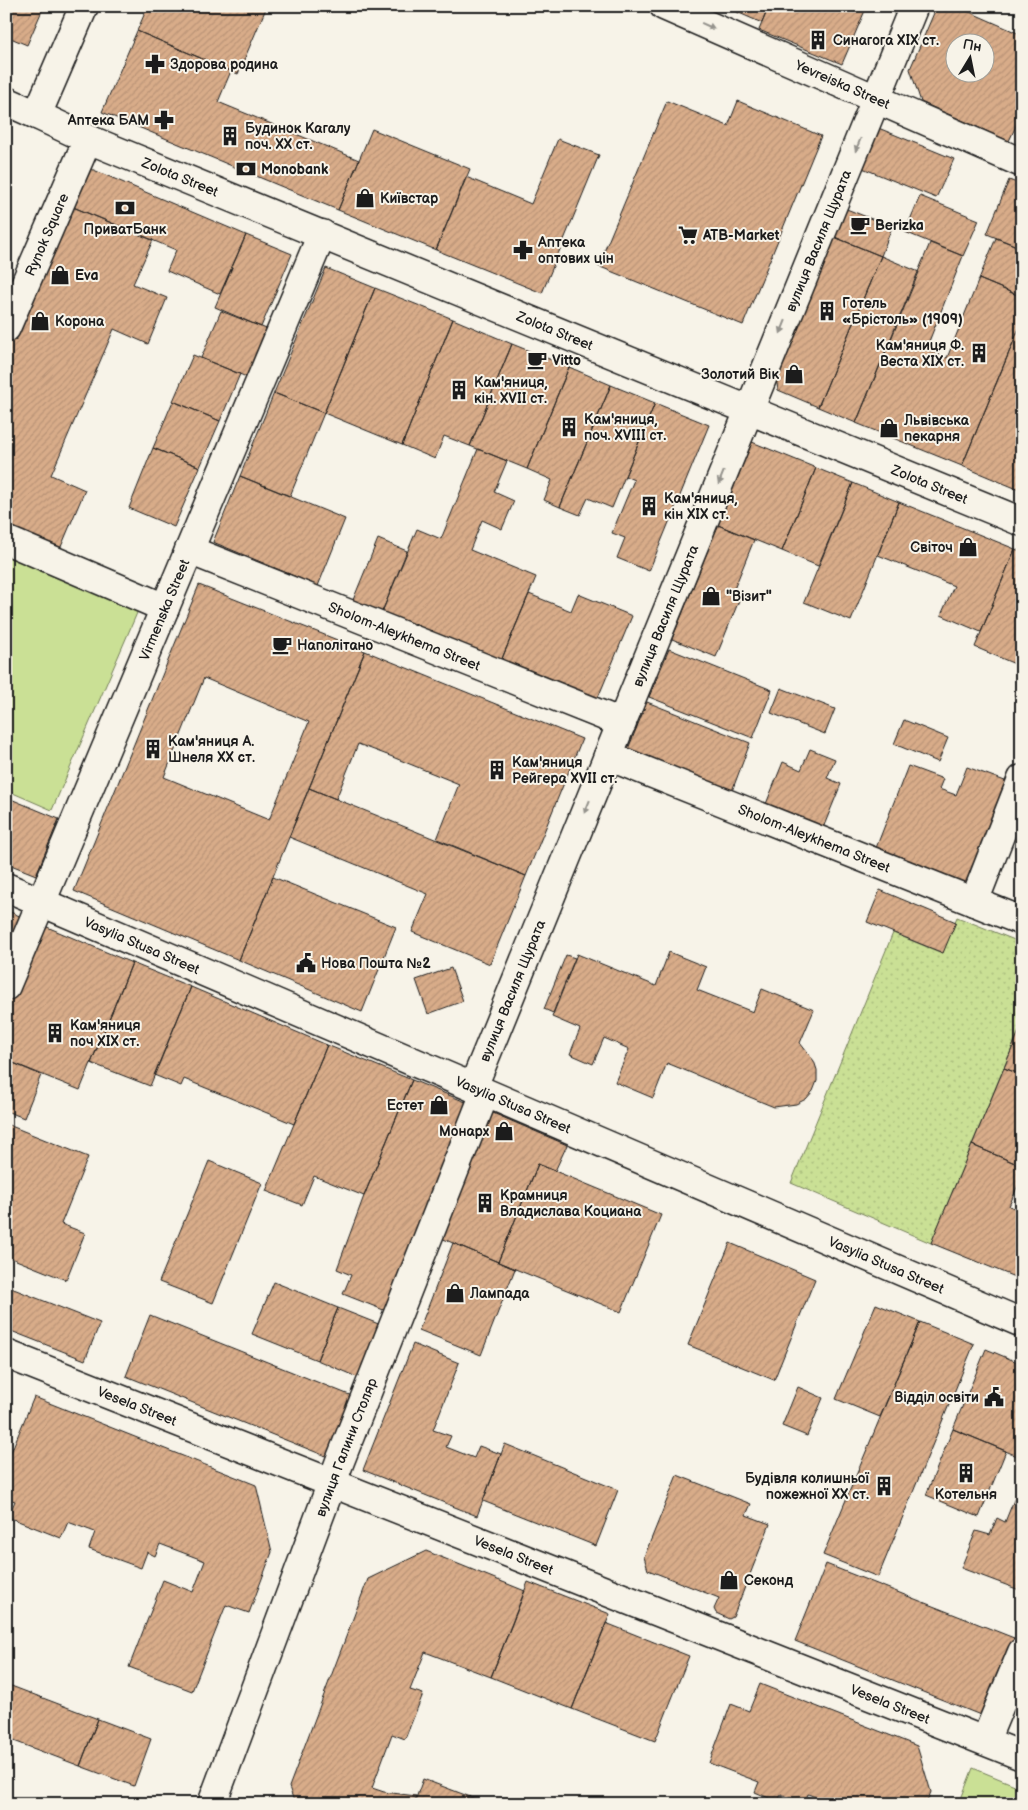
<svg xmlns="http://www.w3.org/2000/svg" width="1028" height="1810" font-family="'Balsamiq Sans',sans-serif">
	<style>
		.grass { fill: url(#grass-dots); stroke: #737e58 }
		.park { fill: #cae095; stroke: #737e58 }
		.building { fill: url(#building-hatch); stroke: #1c1c1c; fill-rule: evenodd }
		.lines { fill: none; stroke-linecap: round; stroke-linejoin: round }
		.street-casing { stroke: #1c1c1c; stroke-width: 31 }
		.secondary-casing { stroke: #1c1c1c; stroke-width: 31 }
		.street { stroke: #f7f3e8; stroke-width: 28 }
		.secondary { stroke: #f7f3e8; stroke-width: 28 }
		.oneway { fill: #94928c }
		.labels { text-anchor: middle; stroke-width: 4; stroke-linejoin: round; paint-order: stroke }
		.poi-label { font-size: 14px; font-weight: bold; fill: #1c1c1c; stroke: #f7f3e8; text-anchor: start }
		.street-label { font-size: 14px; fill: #1c1c1c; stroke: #f7f3e8 }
	</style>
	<defs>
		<pattern id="grass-dots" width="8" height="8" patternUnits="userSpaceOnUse" patternTransform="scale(1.25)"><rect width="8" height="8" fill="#cae095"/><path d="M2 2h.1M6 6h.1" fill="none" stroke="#adc080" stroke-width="1.8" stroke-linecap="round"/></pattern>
		<pattern id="building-hatch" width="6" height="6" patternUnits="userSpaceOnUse" patternTransform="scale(1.25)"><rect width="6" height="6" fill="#d8ac89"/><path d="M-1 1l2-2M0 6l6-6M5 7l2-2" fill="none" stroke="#b99376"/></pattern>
	</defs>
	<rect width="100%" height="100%" fill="#f7f3e8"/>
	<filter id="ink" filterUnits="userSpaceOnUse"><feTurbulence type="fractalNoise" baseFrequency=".02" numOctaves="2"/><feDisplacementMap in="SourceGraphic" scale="10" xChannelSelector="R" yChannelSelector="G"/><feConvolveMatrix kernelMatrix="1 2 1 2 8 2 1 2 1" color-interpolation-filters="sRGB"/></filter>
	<g filter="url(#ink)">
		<path class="grass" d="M 957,917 L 1022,943 L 1022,1024 L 931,1243 L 791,1183 L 893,933 L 942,953 Z"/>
		<path class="park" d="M 6,540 L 143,599 L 52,810 L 6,790 Z
			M 973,1768 L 1022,1788 L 1022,1804 L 959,1804 Z"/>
		<path class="building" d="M 6,6 L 44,6 L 27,45 L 6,36 Z
			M 148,6 L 267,6 L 238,74 L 137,31 Z
			M 723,6 L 769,6 L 762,23 Z
			M 769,6 L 867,6 L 842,64 L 759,30 Z
			M 937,6 L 956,6 L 1022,35 L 1022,113 L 1009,141 L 921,102 L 910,69 ZM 956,42 L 986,42 L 986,72 L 956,72 Z
			M 137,31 L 231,71 L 218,102 L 359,160 L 338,210 L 102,112 Z
			M 667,101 L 728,126 L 738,101 L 821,136 L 743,325 L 598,266 Z
			M 871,125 L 954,159 L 936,198 L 855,165 Z
			M 372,129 L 470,169 L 436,250 L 338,210 Z
			M 558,139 L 599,155 L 542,293 L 436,250 L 466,177 L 531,204 Z
			M 89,168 L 246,235 L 220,294 L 167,271 L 176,250 L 61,202 Z
			M 1009,180 L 1022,185 L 1022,248 L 987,234 Z
			M 920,196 L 979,220 L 963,256 L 905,232 Z
			M 61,202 L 153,240 L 133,284 L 167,298 L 148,344 L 114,329 L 51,475 L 85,490 L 55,561 L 6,540 L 6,328 Z
			M 839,206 L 892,227 L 881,256 L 827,234 Z
			M 827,234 L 881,256 L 818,407 L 778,390 L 774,366 Z
			M 246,235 L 292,254 L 261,327 L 215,307 Z
			M 996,238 L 1022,248 L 1022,297 L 979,279 Z
			M 930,243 L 963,256 L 926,349 L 947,358 L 979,279 L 1022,297 L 1022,321 L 962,466 L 856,423 Z
			M 881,256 L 919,272 L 856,423 L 818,407 Z
			M 326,268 L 375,288 L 324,413 L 274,393 Z
			M 375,288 L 453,319 L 402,445 L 324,413 Z
			M 221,311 L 269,330 L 249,378 L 201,358 Z
			M 453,319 L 512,344 L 470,446 L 444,436 L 435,459 L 402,445 Z
			M 1022,321 L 1022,394 L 1019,400 L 1022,401 L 1022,491 L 962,466 Z
			M 512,344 L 569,367 L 527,469 L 470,446 Z
			M 193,355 L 240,374 L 220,421 L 173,401 Z
			M 569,367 L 611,385 L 560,507 L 544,500 L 552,480 L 527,469 Z
			M 611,385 L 655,403 L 612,508 L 588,498 L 580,515 L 560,507 Z
			M 274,393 L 324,413 L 290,496 L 240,476 Z
			M 173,401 L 220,421 L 200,467 L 153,448 Z
			M 655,403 L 709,425 L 649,571 L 617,558 L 625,538 L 612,533 L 634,480 L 625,476 Z
			M 752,442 L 816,468 L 782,551 L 718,525 Z
			M 153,448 L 200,467 L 174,527 L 129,508 Z
			M 478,449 L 507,461 L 494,492 L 514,501 L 502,529 L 482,520 L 470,550 L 536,577 L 501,661 L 382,612 L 417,529 L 441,539 Z
			M 816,468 L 853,483 L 818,566 L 782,551 Z
			M 240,476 L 345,519 L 318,586 L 213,542 Z
			M 853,483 L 899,502 L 851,621 L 804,602 Z
			M 899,502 L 1015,549 L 981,632 L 941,615 L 954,586 L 878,555 Z
			M 718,525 L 754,540 L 732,594 L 740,598 L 716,657 L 672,639 Z
			M 378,539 L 407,551 L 382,612 L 353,600 Z
			M 1015,549 L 1022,552 L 1022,667 L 975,647 Z
			M 199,585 L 365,651 L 239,960 L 74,891 ZM 204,678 L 309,722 L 269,820 L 164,777 Z
			M 529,594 L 571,611 L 578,594 L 632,616 L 597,700 L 501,661 Z
			M 669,649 L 772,690 L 753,738 L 649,697 Z
			M 365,651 L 582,739 L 526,876 L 437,839 L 459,784 L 390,756 L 358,744 L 336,799 L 309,788 Z
			M 1022,677 L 1022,698 L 1014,695 Z
			M 781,688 L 835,709 L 825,734 L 771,713 Z
			M 647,702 L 750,743 L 732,791 L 628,749 Z
			M 904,720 L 948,738 L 938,762 L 894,744 Z
			M 810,749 L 835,759 L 827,778 L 841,784 L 823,828 L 766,804 L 783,762 L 801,770 Z
			M 908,766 L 943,779 L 939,789 L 956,795 L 967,767 L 1013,784 L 973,887 L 876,848 Z
			M 309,788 L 526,876 L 490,964 L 412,932 L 428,894 L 289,837 Z
			M 6,797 L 59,819 L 36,875 L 6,863 Z
			M 273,877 L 396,927 L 362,1012 L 239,960 Z
			M 880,890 L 956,922 L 943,953 L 867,922 Z
			M 6,910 L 24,918 L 6,962 Z
			M 40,924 L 132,963 L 80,1090 L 6,1060 L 6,1005 Z
			M 669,952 L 706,967 L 697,990 L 753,1012 L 762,989 L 814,1010 L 800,1043 L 814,1061 L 817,1070 L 817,1081 L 813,1091 L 806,1099 L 796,1104 L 774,1107 L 667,1063 L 653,1098 L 615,1082 L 629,1049 L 604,1038 L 593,1064 L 570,1054 L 580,1029 L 552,1017 L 577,954 L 656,986 Z
			M 566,955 L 575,958 L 553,1013 L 544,1009 Z
			M 132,963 L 191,987 L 150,1086 L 91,1063 Z
			M 451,968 L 463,1001 L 428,1014 L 416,980 Z
			M 191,987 L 327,1045 L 294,1124 L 184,1079 L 181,1086 L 154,1075 Z
			M 1022,1024 L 1022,1075 L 1004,1068 Z
			M 327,1045 L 412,1080 L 364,1196 L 314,1176 L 302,1205 L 266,1191 Z
			M 6,1060 L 41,1075 L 24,1118 L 6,1111 Z
			M 1004,1068 L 1022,1075 L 1022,1166 L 972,1145 Z
			M 412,1080 L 468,1103 L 386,1311 L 343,1294 L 351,1275 L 337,1269 L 364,1196 Z
			M 486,1110 L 567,1145 L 555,1171 L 538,1164 L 498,1262 L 434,1235 Z
			M 6,1124 L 88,1157 L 61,1224 L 85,1233 L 66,1280 L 6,1256 Z
			M 972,1145 L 1022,1166 L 1022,1176 L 1009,1206 L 1022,1211 L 1022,1280 L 931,1243 Z
			M 209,1161 L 262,1183 L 213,1303 L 159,1282 Z
			M 538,1164 L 661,1215 L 621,1312 L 498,1262 Z
			M 453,1243 L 515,1269 L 481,1355 L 419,1330 Z
			M 730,1243 L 815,1279 L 774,1380 L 688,1345 Z
			M 274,1282 L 338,1308 L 317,1360 L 252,1334 Z
			M 6,1286 L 100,1323 L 85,1360 L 6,1329 Z
			M 876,1304 L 920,1322 L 880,1417 L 836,1399 Z
			M 338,1308 L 381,1325 L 359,1378 L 317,1360 Z
			M 150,1315 L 352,1396 L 328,1457 L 126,1376 Z
			M 920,1322 L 974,1344 L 878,1577 L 823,1555 Z
			M 413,1344 L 459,1363 L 433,1430 L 451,1436 L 446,1447 L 474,1458 L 479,1446 L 501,1454 L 477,1516 L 363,1470 Z
			M 986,1349 L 1022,1364 L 1022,1458 L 953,1429 Z
			M 798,1387 L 823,1398 L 807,1436 L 782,1426 Z
			M 34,1397 L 256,1485 L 272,1552 L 249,1613 L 226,1605 L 192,1691 L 129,1667 L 163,1580 L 193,1592 L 205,1561 L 160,1544 L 155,1556 L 147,1552 L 141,1568 L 89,1549 L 95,1532 L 68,1522 L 61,1538 L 8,1517 L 15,1501 L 6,1498 L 6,1464 Z
			M 953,1429 L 1006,1451 L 979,1517 L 926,1495 Z
			M 505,1444 L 618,1490 L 596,1546 L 483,1501 Z
			M 677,1475 L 751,1504 L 746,1515 L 770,1524 L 733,1617 L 729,1619 L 716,1613 L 714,1609 L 719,1598 L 648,1570 L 644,1557 Z
			M 1020,1485 L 1022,1486 L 1022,1591 L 961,1568 L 976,1531 L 990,1535 L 997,1518 L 1005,1522 Z
			M 426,1551 L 525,1591 L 491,1677 L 425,1652 L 410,1690 L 423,1694 L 405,1739 L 392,1734 L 372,1788 L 384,1792 L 416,1796 L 414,1804 L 295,1804 L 289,1787 L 368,1579 Z
			M 826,1564 L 1014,1638 L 983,1716 L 795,1641 Z
			M 528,1582 L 610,1614 L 572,1709 L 491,1677 Z
			M 606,1623 L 689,1656 L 655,1741 L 572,1709 Z
			M 6,1684 L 98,1719 L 80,1766 L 6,1738 Z
			M 760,1684 L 917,1746 L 931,1792 L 926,1804 L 833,1804 L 808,1794 L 804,1803 L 781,1794 L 778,1802 L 755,1792 L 759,1782 L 709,1763 L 731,1704 L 749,1711 Z
			M 98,1719 L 151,1739 L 134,1786 L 80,1766 Z
			M 423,1779 L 489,1804 L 414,1804 Z"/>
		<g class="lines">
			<defs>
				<g id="street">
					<path id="s1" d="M 664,6 L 1022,163"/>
					<path id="s2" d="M 37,115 L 88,139 L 1022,522"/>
					<path id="s3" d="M 6,328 L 88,139"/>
					<path d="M 6,540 L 165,608"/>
					<path id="s4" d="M 189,550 L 622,723"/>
					<path id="s5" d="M 608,756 L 1022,921"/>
					<path id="s6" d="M 6,887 L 1022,1323"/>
					<path d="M 974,902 L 1022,779"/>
					<path id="s7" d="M 6,986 L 322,234"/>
					<path id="s8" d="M 473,1087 L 914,6"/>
					<path id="s9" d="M 6,1354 L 1022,1756"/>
					<path d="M 985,1741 L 1022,1652"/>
					<path id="s10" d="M 212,1804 L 340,1461 L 485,1093"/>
				</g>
				<path id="secondary" d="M 6,101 L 37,115 L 84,6"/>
			</defs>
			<use href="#street" class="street-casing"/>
			<use href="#secondary" class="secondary-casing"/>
			<use href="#street" class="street"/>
			<use href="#secondary" class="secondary"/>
		</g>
		<defs><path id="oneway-solid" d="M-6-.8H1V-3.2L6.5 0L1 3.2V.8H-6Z" transform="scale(1.25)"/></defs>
		<g class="oneway">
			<use href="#oneway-solid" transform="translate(708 26) rotate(24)"/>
			<use href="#oneway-solid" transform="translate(858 145) rotate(112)"/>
			<use href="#oneway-solid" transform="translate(783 327) rotate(112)"/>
			<use href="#oneway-solid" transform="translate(721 478) rotate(112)"/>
			<use href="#oneway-solid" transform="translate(587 807) rotate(112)"/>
		</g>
	</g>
	<defs>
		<symbol id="building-bare" viewBox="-9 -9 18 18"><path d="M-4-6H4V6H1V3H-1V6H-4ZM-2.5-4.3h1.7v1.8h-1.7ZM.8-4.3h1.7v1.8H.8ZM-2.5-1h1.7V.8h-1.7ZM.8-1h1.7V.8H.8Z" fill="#1c1c1c" stroke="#f7f3e8" stroke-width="2.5" paint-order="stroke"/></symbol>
		<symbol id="pharmacy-bare" viewBox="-9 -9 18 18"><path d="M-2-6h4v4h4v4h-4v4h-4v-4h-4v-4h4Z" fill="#1c1c1c" stroke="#f7f3e8" stroke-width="2.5" paint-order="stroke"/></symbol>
		<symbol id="bank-bare" viewBox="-9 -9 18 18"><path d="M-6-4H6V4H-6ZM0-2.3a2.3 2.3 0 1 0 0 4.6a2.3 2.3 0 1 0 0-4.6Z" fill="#1c1c1c" stroke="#f7f3e8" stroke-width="2.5" paint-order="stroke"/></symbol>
		<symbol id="shop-bare" viewBox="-9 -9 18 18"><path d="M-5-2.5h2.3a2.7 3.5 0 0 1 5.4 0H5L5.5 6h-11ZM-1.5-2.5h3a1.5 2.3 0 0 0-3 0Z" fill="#1c1c1c" stroke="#f7f3e8" stroke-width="2.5" paint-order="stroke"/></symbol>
		<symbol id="cafe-bare" viewBox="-9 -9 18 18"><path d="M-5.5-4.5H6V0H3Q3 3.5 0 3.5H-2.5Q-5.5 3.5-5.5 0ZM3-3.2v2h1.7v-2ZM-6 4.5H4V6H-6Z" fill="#1c1c1c" stroke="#f7f3e8" stroke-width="2.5" paint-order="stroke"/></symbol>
		<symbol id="supermarket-bare" viewBox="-9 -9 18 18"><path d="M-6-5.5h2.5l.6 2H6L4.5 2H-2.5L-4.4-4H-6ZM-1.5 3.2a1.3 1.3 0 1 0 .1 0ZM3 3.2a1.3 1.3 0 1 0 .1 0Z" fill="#1c1c1c" stroke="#f7f3e8" stroke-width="2.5" paint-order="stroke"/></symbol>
		<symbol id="civic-bare" viewBox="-9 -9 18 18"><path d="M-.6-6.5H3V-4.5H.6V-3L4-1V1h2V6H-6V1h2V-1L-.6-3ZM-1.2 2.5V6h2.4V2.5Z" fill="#1c1c1c" stroke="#f7f3e8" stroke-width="2.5" paint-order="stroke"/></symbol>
	</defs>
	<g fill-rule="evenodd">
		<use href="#building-bare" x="804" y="26" width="28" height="28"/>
		<use href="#pharmacy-bare" x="141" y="50" width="28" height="28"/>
		<use href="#pharmacy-bare" x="150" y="106" width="28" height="28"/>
		<use href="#building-bare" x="216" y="122" width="28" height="28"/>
		<use href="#bank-bare" x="232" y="155" width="28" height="28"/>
		<use href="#shop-bare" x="351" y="184" width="28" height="28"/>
		<use href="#bank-bare" x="111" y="194" width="28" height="28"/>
		<use href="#cafe-bare" x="846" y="211" width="28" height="28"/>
		<use href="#supermarket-bare" x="674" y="221" width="28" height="28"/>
		<use href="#pharmacy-bare" x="509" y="236" width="28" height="28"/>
		<use href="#shop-bare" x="46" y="261" width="28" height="28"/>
		<use href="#building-bare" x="813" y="297" width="28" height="28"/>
		<use href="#shop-bare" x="26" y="307" width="28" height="28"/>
		<use href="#building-bare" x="965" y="339" width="28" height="28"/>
		<use href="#cafe-bare" x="523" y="346" width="28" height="28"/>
		<use href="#shop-bare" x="780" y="360" width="28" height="28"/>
		<use href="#building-bare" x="445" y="376" width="28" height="28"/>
		<use href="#building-bare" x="555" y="413" width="28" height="28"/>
		<use href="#shop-bare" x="875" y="414" width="28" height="28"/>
		<use href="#building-bare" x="635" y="492" width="28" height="28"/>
		<use href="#shop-bare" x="954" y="533" width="28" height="28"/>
		<use href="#shop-bare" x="697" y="582" width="28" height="28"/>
		<use href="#cafe-bare" x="268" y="631" width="28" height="28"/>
		<use href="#building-bare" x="139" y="735" width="28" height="28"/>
		<use href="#building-bare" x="483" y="756" width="28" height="28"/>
		<use href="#civic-bare" x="292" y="949" width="28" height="28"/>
		<use href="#building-bare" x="41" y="1019" width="28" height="28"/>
		<use href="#shop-bare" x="425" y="1091" width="28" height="28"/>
		<use href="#shop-bare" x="490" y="1117" width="28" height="28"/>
		<use href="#building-bare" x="471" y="1189" width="28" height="28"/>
		<use href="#shop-bare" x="441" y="1279" width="28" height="28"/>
		<use href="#civic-bare" x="980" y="1383" width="28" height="28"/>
		<use href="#building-bare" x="952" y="1459" width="28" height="28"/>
		<use href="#building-bare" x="870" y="1472" width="28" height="28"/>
		<use href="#shop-bare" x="715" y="1566" width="28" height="28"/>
	</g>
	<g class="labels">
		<g class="poi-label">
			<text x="833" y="45">Синагога XIX ст.</text>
			<text x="170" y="69">Здорова родина</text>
			<text x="149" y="125" text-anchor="end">Аптека БАМ</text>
			<text x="245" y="133">Будинок Кагалу<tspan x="245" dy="16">поч. XX ст.</tspan></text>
			<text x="261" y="174">Monobank</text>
			<text x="380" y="203">Київстар</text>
			<text x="875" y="230">Berizka</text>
			<text x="125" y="234" text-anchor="middle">ПриватБанк</text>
			<text x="703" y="240">ATB-Market</text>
			<text x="538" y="247">Аптека<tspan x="538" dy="16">оптових цін</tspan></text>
			<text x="75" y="280">Eva</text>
			<text x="842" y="308">Готель<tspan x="842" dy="16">«Брістоль» (1909)</tspan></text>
			<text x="55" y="326">Корона</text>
			<text x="964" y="350" text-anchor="end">Кам'яниця Ф.<tspan x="964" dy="16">Веста XIX ст.</tspan></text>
			<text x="552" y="365">Vitto</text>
			<text x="779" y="379" text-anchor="end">Золотий Вік</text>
			<text x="474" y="387">Кам'яниця,<tspan x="474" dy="16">кін. XVII ст.</tspan></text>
			<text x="584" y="424">Кам'яниця,<tspan x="584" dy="16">поч. XVIII ст.</tspan></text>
			<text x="904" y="425">Львівська<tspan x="904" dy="16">пекарня</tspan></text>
			<text x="664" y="503">Кам'яниця,<tspan x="664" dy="16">кін XIX ст.</tspan></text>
			<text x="953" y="552" text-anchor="end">Світоч</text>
			<text x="726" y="601">"Візит"</text>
			<text x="297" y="650">Наполітано</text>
			<text x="168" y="746">Кам'яниця А.<tspan x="168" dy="16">Шнеля XX cт.</tspan></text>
			<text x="512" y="767">Кам'яниця<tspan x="512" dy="16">Рейгера XVII ст.</tspan></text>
			<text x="321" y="968">Нова Пошта №2</text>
			<text x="70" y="1030">Кам'яниця<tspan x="70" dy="16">поч XIX ст.</tspan></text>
			<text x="424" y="1110" text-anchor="end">Естет</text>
			<text x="489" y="1136" text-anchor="end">Монарх</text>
			<text x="500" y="1200">Крамниця<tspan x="500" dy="16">Владислава Коциана</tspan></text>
			<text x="470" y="1298">Лампада</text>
			<text x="979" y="1402" text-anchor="end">Відділ освіти</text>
			<text x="869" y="1483" text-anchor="end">Будівля колишньої<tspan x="869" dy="16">пожежної XX ст.</tspan></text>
			<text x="966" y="1499" text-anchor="middle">Котельня</text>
			<text x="744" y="1585">Секонд</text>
		</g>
		<g class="street-label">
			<text dy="5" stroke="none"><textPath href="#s1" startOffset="195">Yevreiska Street</textPath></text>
			<text dy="5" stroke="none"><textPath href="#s2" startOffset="156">Zolota Street</textPath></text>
			<text dy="5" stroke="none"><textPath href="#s3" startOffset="102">Rynok Square</textPath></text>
			<text dy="5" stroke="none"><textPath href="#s8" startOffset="914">вулиця Василя Щурата</textPath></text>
			<text dy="5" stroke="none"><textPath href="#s2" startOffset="561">Zolota Street</textPath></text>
			<text dy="5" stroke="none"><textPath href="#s2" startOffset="966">Zolota Street</textPath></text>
			<text dy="5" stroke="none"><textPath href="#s7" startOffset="408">Virmenska Street</textPath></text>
			<text dy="5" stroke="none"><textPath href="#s8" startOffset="509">вулиця Василя Щурата</textPath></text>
			<text dy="5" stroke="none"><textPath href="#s4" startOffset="232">Sholom-Aleykhema Street</textPath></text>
			<text dy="5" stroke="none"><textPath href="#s5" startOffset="222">Sholom-Aleykhema Street</textPath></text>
			<text dy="5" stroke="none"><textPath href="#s6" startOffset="148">Vasylia Stusa Street</textPath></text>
			<text dy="5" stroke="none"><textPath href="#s8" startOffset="104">вулиця Василя Щурата</textPath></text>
			<text dy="5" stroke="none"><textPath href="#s6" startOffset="552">Vasylia Stusa Street</textPath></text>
			<text dy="5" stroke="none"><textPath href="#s6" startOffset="958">Vasylia Stusa Street</textPath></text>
			<text dy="5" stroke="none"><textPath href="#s9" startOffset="141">Vesela Street</textPath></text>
			<text dy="5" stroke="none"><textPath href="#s10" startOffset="381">вулиця Галини Столяр</textPath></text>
			<text dy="5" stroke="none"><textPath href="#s9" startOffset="546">Vesela Street</textPath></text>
			<text dy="5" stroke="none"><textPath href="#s9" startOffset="951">Vesela Street</textPath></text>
		</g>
	</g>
	<rect width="1028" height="1810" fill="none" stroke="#f7f3e8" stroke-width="25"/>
	<rect x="12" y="12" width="1003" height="1785" fill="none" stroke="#1c1c1c" stroke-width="2" filter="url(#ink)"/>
	<g transform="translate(970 58) rotate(10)"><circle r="24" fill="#f7f3e8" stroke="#9f9d96"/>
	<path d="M0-4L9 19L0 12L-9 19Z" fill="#1c1c1c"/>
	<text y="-8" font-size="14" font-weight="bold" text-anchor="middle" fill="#1c1c1c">Пн</text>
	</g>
</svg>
